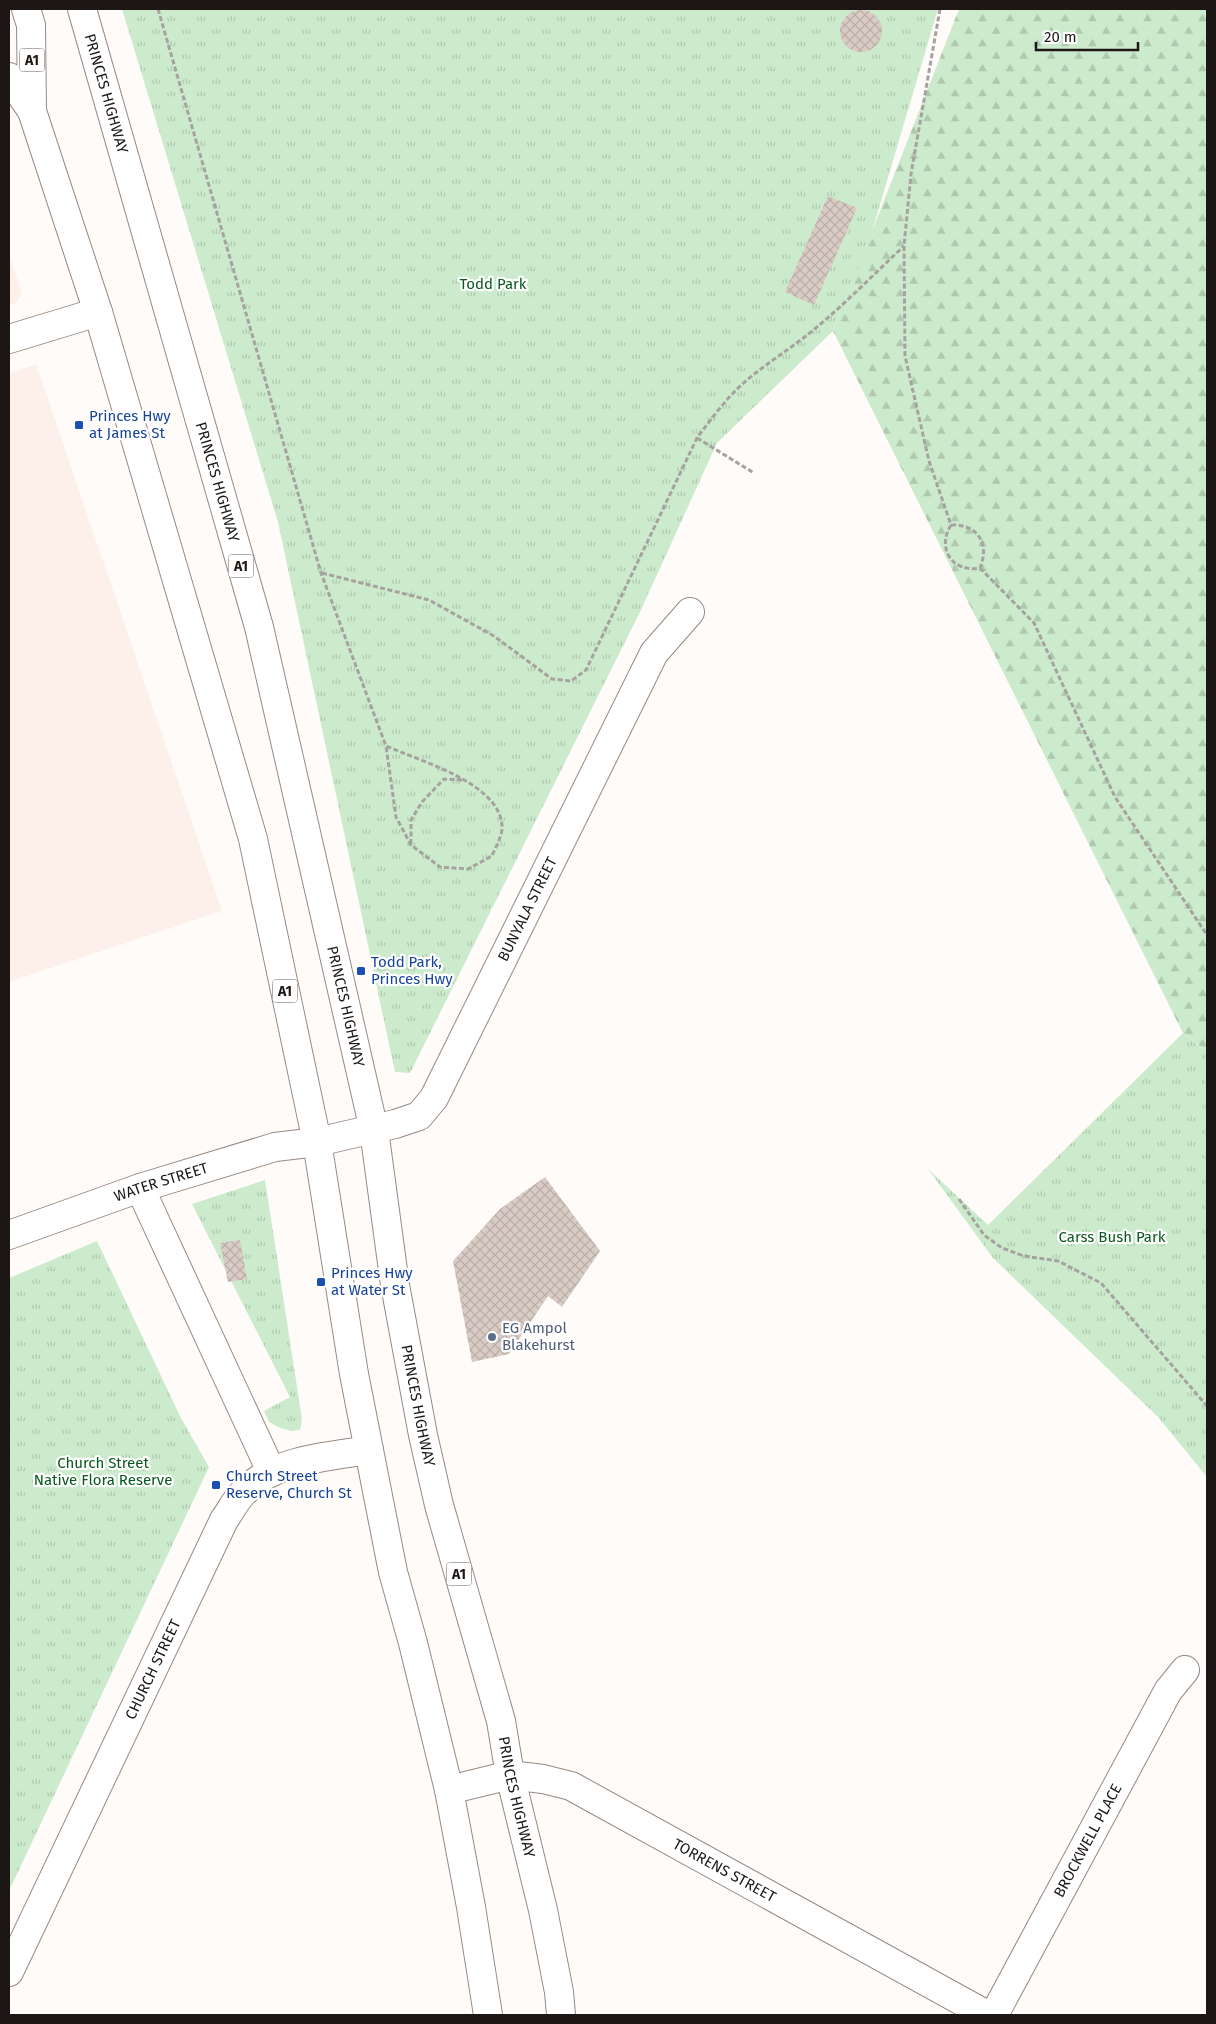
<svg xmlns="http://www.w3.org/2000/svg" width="1216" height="2024" font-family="'Fira Sans',sans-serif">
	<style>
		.built { fill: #fdefe9 }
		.forest { fill: url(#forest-firs) }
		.park { fill: url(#park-tufts) }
		.building { fill: url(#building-cross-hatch) }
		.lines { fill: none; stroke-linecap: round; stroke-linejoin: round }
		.minor-casing { stroke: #978983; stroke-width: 30 }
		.highway-casing { stroke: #978983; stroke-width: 30 }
		.path { stroke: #a6a2a0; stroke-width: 3; stroke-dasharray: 5 2.5; stroke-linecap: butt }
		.minor { stroke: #fff; stroke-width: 28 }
		.highway { stroke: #fff; stroke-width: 28 }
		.transit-dot { fill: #1a4fb4; stroke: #fff; stroke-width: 2 }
		.service-dot { fill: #5c6f8a; stroke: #fff; stroke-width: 2 }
		.labels { text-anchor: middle; stroke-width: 4.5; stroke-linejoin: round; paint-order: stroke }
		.shield { fill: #fff; stroke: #605d5b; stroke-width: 1 }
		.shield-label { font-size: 14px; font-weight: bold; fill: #1c1715 }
		.street-label { font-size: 15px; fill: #1c1715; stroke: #fff }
		.park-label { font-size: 15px; fill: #09571d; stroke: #fff }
		.transit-label { font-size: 15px; fill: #164399; stroke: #fff; text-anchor: start }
		.service-label { font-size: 15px; fill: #4e5e75; stroke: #fff; text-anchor: start }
	</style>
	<defs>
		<pattern id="forest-firs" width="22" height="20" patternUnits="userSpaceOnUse" patternTransform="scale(1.25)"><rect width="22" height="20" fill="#ccebcd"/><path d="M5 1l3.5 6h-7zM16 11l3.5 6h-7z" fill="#afc9af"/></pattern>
		<pattern id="park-tufts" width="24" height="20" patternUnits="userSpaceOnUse" patternTransform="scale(1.25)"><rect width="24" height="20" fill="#ccebcd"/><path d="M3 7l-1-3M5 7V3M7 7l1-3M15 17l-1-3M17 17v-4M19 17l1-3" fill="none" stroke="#afc9af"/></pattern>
		<pattern id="building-cross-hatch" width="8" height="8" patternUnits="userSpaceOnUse" patternTransform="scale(1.25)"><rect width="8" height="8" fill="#dacbc5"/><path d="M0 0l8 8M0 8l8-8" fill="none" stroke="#baaea8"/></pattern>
	</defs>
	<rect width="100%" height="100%" fill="#fefbf9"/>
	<path class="built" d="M 9,254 L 22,294 L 16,303 L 9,305 Z
		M 36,364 L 222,911 L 9,982 L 9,374 Z"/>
	<path class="forest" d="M 959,9 L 1207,9 L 1207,1052 L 1183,1033 L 833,331 Z"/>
	<path class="park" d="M 122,9 L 938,9 L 868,245 L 833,331 L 717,443 L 640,612 L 410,1073 L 395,1072 L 278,522 Z
		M 1183,1033 L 1207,1052 L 1207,1477 L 1158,1417 L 993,1258 L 928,1169 L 988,1225 Z
		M 265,1180 L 302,1419 L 300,1430 L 291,1431 L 280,1428 L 269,1422 L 264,1411 L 290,1397 L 192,1204 Z
		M 97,1241 L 181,1418 L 209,1467 L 9,1891 L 9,1278 Z"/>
	<path class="building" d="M840 31a21 21 0 1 1 42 0a21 21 0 1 1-42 0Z
		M 828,196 L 857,208 L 814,305 L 785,292 Z
		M 545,1177 L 600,1251 L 562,1307 L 548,1296 L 509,1354 L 472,1362 L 453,1261 L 500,1209 Z
		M 240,1240 L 247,1279 L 228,1282 L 220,1243 Z"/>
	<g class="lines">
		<defs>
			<g id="minor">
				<path d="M 9,339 L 98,312"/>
				<path d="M 140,1188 L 271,1471"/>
				<path id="s1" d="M 9,1235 L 140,1188 L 275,1147 L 317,1142 L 395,1124 L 419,1116 L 434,1098 L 654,653 L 690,612"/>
				<path id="s2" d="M 449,1790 L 510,1775 L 543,1779 L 571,1786 L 987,2015"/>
				<path id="s3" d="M 9,1972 L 224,1520 C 230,1512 235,1501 242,1494 C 274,1459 325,1457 369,1450"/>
				<path id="s4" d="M 994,2015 L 1168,1691 L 1185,1670"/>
			</g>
			<g id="highway">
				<path d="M 26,9 L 31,25 L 32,111 L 98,312 L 253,839 L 317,1142 L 354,1374 L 393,1572 L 413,1643 L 449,1790 L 471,1907 L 488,2015"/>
				<path id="s5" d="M 82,9 L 259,627 L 374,1130 L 395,1285 L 423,1435 L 439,1505 L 501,1721 L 510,1775 L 543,1910 L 559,1992 L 561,2015"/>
				<path d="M 9,77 L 32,111"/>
			</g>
		</defs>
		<use href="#minor" class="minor-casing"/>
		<use href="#highway" class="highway-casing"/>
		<path class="path" d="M 158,9 L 321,573 L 386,746 C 420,761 500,783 502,826 C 503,835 495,848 492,856 L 468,869 L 440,867 L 411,845 L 396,817 L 386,746
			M 940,9 L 911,174 L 904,246 L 905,356 L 929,461 L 951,525
			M 697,438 L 754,473
			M 951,525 C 936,549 953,573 980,568
			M 951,525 C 978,524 990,544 980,568
			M 980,568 L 1034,623 L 1115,797 L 1207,935
			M 322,573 L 429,600 L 494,636 L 552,679 L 571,681 L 586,670 L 697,438 C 712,418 727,397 747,380 C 767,363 790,349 811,332 C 844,305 873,275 904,246
			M 411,844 L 411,820 L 422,802 L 444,779 L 463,780
			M 959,1199 L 984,1235 L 1002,1248 L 1024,1256 L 1058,1261 L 1101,1283 L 1207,1406"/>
		<use href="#minor" class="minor"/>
		<use href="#highway" class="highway"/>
	</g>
	<g class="transit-dot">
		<rect x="74" y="420" width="10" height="10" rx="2.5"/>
		<rect x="356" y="966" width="10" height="10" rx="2.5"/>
		<rect x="316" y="1277" width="10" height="10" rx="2.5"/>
		<rect x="211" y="1480" width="10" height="10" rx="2.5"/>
	</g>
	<circle class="service-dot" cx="492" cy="1337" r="5"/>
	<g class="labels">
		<g class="shield">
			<rect x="19.5" y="48.5" width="25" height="23" rx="4"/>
			<rect x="228.5" y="554.5" width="25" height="23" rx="4"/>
			<rect x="272.5" y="979.5" width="25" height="23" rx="4"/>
			<rect x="446.5" y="1562.5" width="25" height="23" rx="4"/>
		</g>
		<g class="shield-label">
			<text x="32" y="65">A1</text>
			<text x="241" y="571">A1</text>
			<text x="285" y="996">A1</text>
			<text x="459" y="1579">A1</text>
		</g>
		<g class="street-label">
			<text dy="5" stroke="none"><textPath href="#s5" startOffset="88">PRINCES HIGHWAY</textPath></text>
			<text dy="5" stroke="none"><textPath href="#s5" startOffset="492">PRINCES HIGHWAY</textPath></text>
			<text dy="5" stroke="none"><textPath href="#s1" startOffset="662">BUNYALA STREET</textPath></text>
			<text dy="5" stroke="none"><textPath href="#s5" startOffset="1032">PRINCES HIGHWAY</textPath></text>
			<text dy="5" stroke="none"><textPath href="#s1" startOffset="161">WATER STREET</textPath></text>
			<text dy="5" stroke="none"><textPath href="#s5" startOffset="1438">PRINCES HIGHWAY</textPath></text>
			<text dy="5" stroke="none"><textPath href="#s3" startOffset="335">CHURCH STREET</textPath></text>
			<text dy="5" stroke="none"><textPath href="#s5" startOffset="1842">PRINCES HIGHWAY</textPath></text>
			<text dy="5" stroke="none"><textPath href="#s4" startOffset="198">BROCKWELL PLACE</textPath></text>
			<text dy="5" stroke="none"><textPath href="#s2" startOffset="300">TORRENS STREET</textPath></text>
		</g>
		<g class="park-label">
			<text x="493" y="289">Todd Park</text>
			<text x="1112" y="1242">Carss Bush Park</text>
			<text x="103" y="1468">Church Street<tspan x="103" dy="17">Native Flora Reserve</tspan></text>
		</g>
		<g class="transit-label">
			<text x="89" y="421">Princes Hwy<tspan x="89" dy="17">at James St</tspan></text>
			<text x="371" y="967">Todd Park,<tspan x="371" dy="17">Princes Hwy</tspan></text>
			<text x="331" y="1278">Princes Hwy<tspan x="331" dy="17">at Water St</tspan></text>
			<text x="226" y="1481">Church Street<tspan x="226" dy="17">Reserve, Church St</tspan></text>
		</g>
		<g class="service-label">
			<text x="502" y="1333">EG Ampol<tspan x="502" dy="17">Blakehurst</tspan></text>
		</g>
	</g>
	<rect width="1216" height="2024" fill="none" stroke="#1c1715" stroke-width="20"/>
	<path d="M1036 42v8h102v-8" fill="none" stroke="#1c1715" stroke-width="2.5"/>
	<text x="1044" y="42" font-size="15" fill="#1c1715" stroke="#ffffff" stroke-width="4" paint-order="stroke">20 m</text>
</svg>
